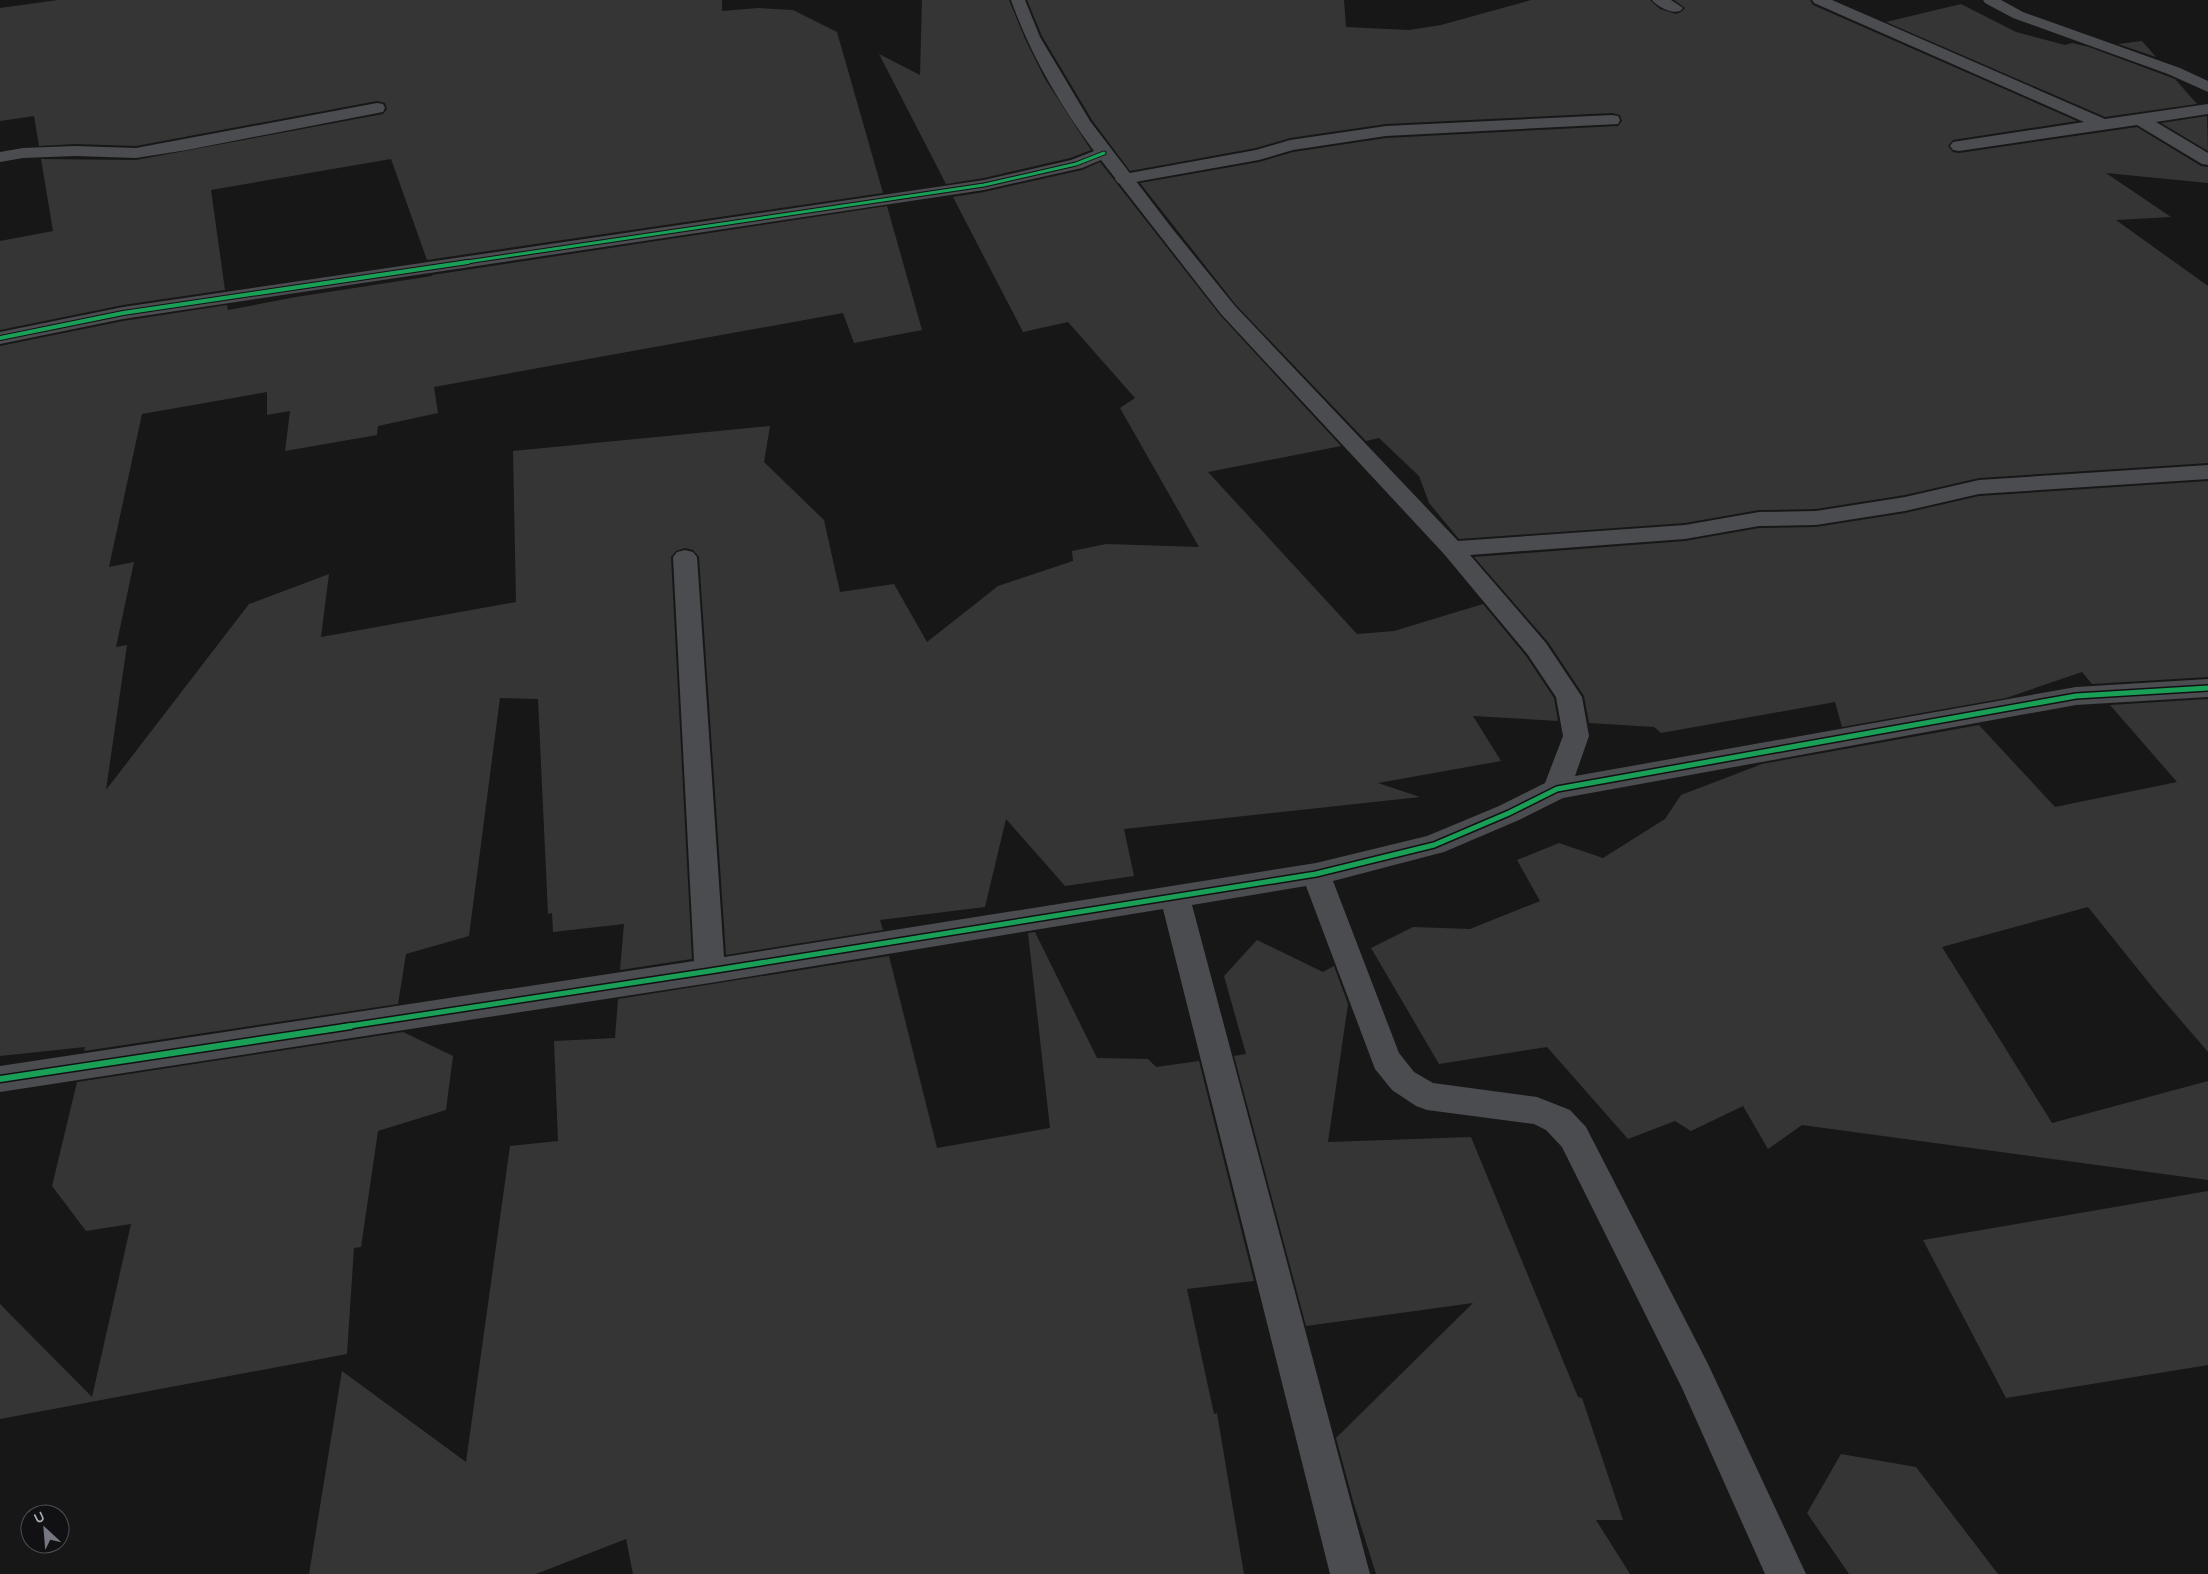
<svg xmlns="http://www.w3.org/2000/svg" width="2208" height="1574" font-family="Quicksand,sans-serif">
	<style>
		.building { fill: #353536 }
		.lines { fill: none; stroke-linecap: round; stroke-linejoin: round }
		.service { fill: #4b4c50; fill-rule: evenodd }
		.minor { fill: #4b4c50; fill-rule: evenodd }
		.cycleway-far3-casing { stroke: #111113; stroke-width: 5 }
		.cycleway-far2-casing { stroke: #111113; stroke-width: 6 }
		.cycleway-far1-casing { stroke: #111113; stroke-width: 8 }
		.cycleway-casing { stroke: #111113; stroke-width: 9 }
		.cycleway-far3 { stroke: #1a9f57; stroke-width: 3 }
		.cycleway-far2 { stroke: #1a9f57; stroke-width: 4 }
		.cycleway-far1 { stroke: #1a9f57; stroke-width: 5 }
		.cycleway { stroke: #1a9f57; stroke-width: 6 }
	</style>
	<rect width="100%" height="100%" fill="#171717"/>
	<path class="building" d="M 58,0 L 722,0 L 722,11 L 758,8 L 793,10 L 837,32 L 883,193 L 427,260 L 391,159 L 211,190 L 225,290 L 123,305 L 0,330 L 0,241 L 53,231 L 41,159 L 136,160 L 383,114 L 387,109 L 385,103 L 377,101 L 136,146 L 75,144 L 39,146 L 34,116 L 0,121 L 0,8 Z
		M 922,0 L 1009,0 L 1026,41 L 1045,79 L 1091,150 L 1070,158 L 984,178 L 946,184 L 879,54 L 920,75 Z
		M 1027,0 L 1344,0 L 1346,27 L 1409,30 L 1441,25 L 1531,0 L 1650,0 L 1660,9 L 1676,14 L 1681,12 L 1685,8 L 1674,0 L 1810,0 L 1813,5 L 2077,121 L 1953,140 L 1948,146 L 1953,152 L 1959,153 L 2137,127 L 2201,166 L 2208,167 L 2208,183 L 2106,173 L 2171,217 L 2116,220 L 2208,286 L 2208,463 L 1979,478 L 1905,495 L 1816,509 L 1759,510 L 1685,523 L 1459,539 L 1429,503 L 1419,476 L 1379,438 L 1366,441 L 1236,305 L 1140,183 L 1259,162 L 1293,152 L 1386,138 L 1618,126 L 1622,121 L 1620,115 L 1612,113 L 1386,124 L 1290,138 L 1256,148 L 1130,171 L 1092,120 L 1042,36 Z
		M 1961,4 L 2016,32 L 2065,45 L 2072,43 L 2089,47 L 2167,76 L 2175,79 L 2197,104 L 2105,117 L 1886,22 Z
		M 2142,41 L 2156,57 L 2118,44 Z
		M 2207,116 L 2208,151 L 2161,123 Z
		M 1100,162 L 1220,315 L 1341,446 L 1208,472 L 1357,634 L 1394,631 L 1483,604 L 1526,656 L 1554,698 L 1558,721 L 1473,716 L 1501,761 L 1378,783 L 1420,797 L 1124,829 L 1134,876 L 1065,886 L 1006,819 L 985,907 L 880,920 L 883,930 L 726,955 L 699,557 L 693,550 L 685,548 L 676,551 L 671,557 L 692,959 L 620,970 L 624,924 L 553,932 L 552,913 L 548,914 L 538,699 L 500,698 L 469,936 L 406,954 L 398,1004 L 84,1051 L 85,1047 L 0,1056 L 0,346 L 123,321 L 227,305 L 228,310 L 296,297 L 432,276 L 432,275 L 887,206 L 922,330 L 854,343 L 843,313 L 434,387 L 438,413 L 378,426 L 377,435 L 285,451 L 290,411 L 267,415 L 267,392 L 142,414 L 109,567 L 134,562 L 116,647 L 127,645 L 106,790 L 249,604 L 329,574 L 321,637 L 516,602 L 513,451 L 770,426 L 764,462 L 824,520 L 840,592 L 894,584 L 927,642 L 998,586 L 1073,561 L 1072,551 L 1106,544 L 1199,547 L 1120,408 L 1135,398 L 1068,322 L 1023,332 L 953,197 L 984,192 L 1082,170 Z
		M 2208,481 L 2208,677 L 2092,684 L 2082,672 L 2006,698 L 1842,727 L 1835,702 L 1661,733 L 1654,727 L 1589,723 L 1584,696 L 1548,642 L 1474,557 L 1685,541 L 1759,528 L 1816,527 L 1905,513 L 1979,496 Z
		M 2208,699 L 2208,1052 L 2153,988 L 2088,907 L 1942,947 L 2052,1123 L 2208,1081 L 2208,1180 L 1802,1125 L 1768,1149 L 1743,1106 L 1691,1131 L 1675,1121 L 1628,1139 L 1547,1047 L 1439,1064 L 1371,948 L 1413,927 L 1470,929 L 1540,901 L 1517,860 L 1559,843 L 1603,858 L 1665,819 L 1681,795 L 1762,764 L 1979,725 L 2055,807 L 2177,782 L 2110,705 Z
		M 1035,932 L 1097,1058 L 1148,1059 L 1156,1067 L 1199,1061 L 1254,1281 L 1187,1289 L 1214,1414 L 1217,1413 L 1244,1574 L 633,1574 L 626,1539 L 536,1574 L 309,1574 L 342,1371 L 466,1462 L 510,1146 L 558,1141 L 554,1041 L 615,1038 L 618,999 L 889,956 L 937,1148 L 1050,1128 L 1028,933 Z
		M 1257,940 L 1323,972 L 1334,966 L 1348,1004 L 1328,1142 L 1471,1137 L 1578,1397 L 1582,1398 L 1623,1520 L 1596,1520 L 1630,1574 L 1376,1574 L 1353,1501 L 1336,1438 L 1473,1303 L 1306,1326 L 1234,1056 L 1246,1054 L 1224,976 Z
		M 403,1032 L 453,1056 L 446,1110 L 378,1131 L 361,1247 L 354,1248 L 347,1354 L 0,1419 L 0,1304 L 92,1397 L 131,1224 L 86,1231 L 52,1186 L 77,1082 Z
		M 2208,1191 L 2208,1365 L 2006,1398 L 1923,1240 Z
		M 1841,1454 L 1916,1467 L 1998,1574 L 1849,1574 L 1807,1513 Z"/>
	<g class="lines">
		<path class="service" d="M 1612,115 L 1618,116 L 1620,120 L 1618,124 L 1386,136 L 1293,150 L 1259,160 L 1124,184 L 1118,183 L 1115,179 L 1118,175 L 1124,174 L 1256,150 L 1290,140 L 1386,126 Z"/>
		<path class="minor" d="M 1011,0 L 1025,0 L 1040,37 L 1090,121 L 1171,227 L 1235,306 L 1458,541 L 1685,525 L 1759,512 L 1816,511 L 1905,497 L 1979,480 L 2208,465 L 2208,479 L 1979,494 L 1905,511 L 1816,525 L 1759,526 L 1685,539 L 1470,555 L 1546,643 L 1582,697 L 1589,736 L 1575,776 L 2076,687 L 2208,679 L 2208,697 L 2076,705 L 1563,798 L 1519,820 L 1444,852 L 1333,881 L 1399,1053 L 1414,1072 L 1433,1083 L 1537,1097 L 1570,1110 L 1586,1127 L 1708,1364 L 1806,1574 L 1765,1574 L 1682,1388 L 1562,1147 L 1546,1130 L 1534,1124 L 1427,1110 L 1416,1106 L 1392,1090 L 1375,1069 L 1306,886 L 1192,905 L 1370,1574 L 1330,1574 L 1163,909 L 710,983 L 0,1092 L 0,1066 L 694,961 L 673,557 L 677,552 L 685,550 L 693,552 L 697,557 L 724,957 L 1316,863 L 1427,836 L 1499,806 L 1545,783 L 1563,736 L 1556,697 L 1528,655 L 1444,554 L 1221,314 L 1101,160 L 1082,168 L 984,190 L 123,319 L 0,344 L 0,332 L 123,307 L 984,180 L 1071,160 L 1094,151 C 1060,105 1030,54 1011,0 Z
			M 1652,0 L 1671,0 L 1683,8 L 1680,11 C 1671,14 1658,7 1652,0 Z
			M 1812,0 L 1832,0 L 2105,119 L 2208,104 L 2208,114 L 2156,122 L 2208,153 L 2208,165 L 2202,164 L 2137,125 L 1959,151 L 1953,150 L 1950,146 L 1953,142 L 1959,141 L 2084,122 L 1814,3 Z
			M 1983,0 L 2001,0 L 2023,12 L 2180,68 L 2208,81 L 2208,92 L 2168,74 L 2013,18 L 1985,3 Z
			M 377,103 L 383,104 L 385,108 L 383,112 L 187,150 L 136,158 L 75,156 L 23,158 L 0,162 L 0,152 L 23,148 L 75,146 L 136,148 Z"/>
		<defs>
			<path id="cycleway-far3" d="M 460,263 L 984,185 L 1076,164 L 1104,153"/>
			<path id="cycleway-far2" d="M 0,338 L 123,313 L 468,262"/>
			<path id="cycleway-far1" d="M 343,1027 L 710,971 L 1316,874 L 1434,845 L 1509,813 L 1557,789 L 2076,696 L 2208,688"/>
			<path id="cycleway" d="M 0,1079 L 351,1026"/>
		</defs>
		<use href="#cycleway-far3" class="cycleway-far3-casing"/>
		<use href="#cycleway-far2" class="cycleway-far2-casing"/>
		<use href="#cycleway-far1" class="cycleway-far1-casing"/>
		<use href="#cycleway" class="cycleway-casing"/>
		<use href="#cycleway-far3" class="cycleway-far3"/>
		<use href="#cycleway-far2" class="cycleway-far2"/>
		<use href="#cycleway-far1" class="cycleway-far1"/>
		<use href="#cycleway" class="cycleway"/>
	</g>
	<g transform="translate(45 1529) rotate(334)"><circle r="24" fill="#111113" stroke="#4d4f55"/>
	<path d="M0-4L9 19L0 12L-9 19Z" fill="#757880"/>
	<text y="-8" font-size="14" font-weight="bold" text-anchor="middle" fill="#a8adb8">U</text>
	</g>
</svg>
